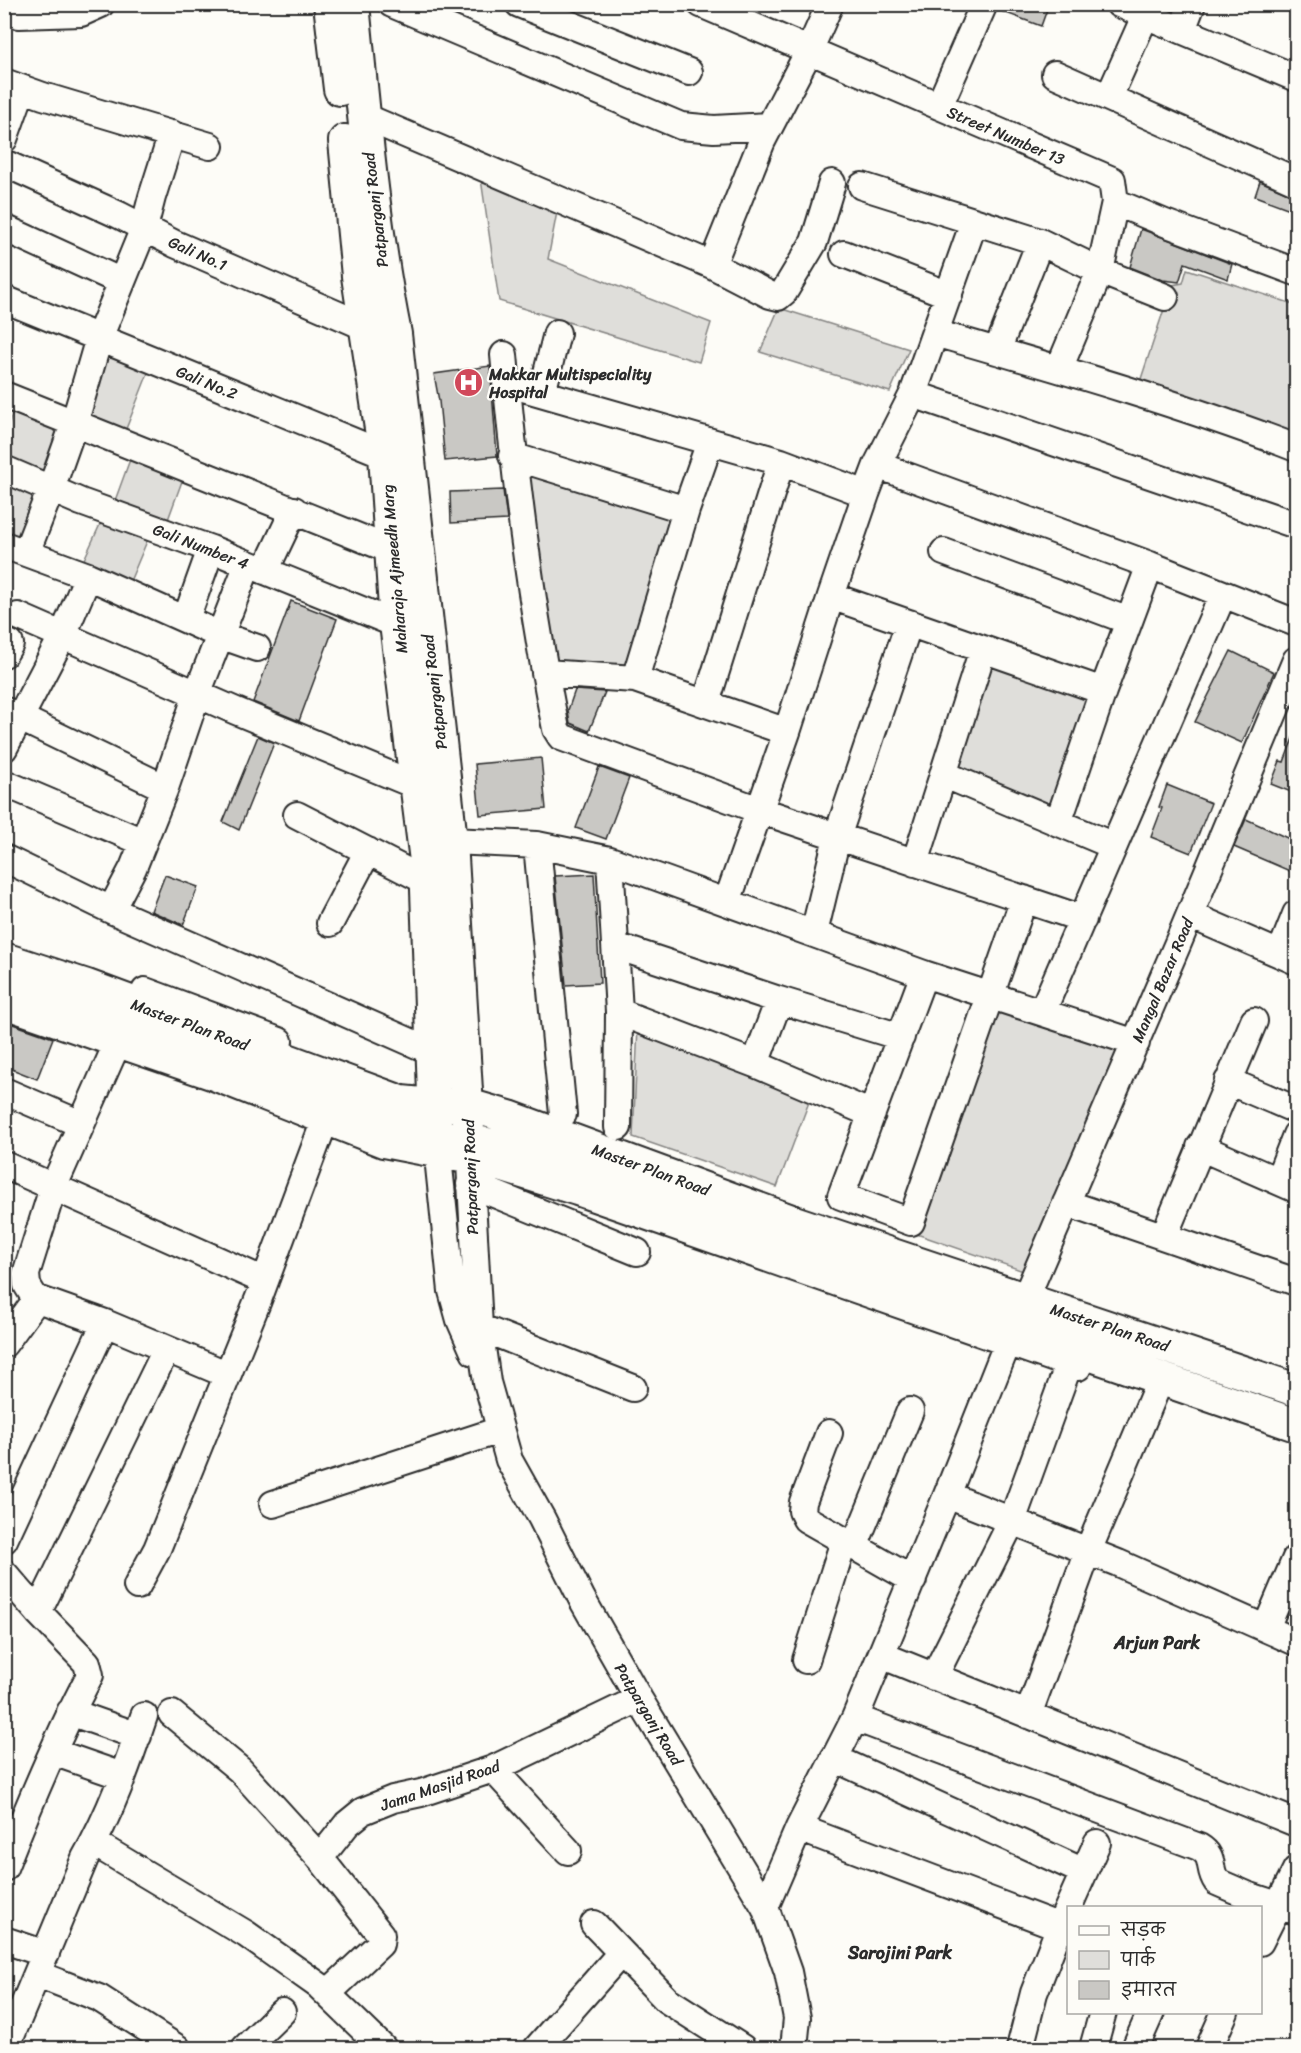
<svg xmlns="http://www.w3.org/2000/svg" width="1301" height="2053" font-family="Sriracha,'Playpen Sans Deva',sans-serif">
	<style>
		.green { fill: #dfdeda; stroke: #858482; stroke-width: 1.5 }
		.building { fill: #c9c8c4; stroke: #2b2b2b; stroke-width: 1.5 }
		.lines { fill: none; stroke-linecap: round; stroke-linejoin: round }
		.minor-casing { stroke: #2b2b2b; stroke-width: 30 }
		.major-casing { stroke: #2b2b2b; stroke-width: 36 }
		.minor { stroke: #fdfcf7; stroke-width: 26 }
		.major { stroke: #fdfcf7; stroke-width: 32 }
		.labels { text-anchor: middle; stroke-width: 4.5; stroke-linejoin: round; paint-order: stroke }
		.street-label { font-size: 16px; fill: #2b2b2b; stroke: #fdfcf7 }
		.poi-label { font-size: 16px; font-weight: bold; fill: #2b2b2b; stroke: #fdfcf7; text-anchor: start }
		.neighbourhood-label { font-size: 18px; font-weight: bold; fill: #2b2b2b; stroke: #fdfcf7 }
	</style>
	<rect width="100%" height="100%" fill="#fdfcf7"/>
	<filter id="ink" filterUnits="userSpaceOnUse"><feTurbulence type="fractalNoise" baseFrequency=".0167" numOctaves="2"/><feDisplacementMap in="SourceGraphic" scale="12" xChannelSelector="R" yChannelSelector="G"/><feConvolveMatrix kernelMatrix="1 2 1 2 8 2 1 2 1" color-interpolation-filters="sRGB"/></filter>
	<g filter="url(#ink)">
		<path class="green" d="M 481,179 L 557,212 L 548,259 L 711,323 L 699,362 L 499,301 Z
			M 1187,269 L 1296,305 L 1296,455 L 1135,397 L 1172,285 L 1183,283 Z
			M 779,308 L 909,349 L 890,392 L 760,352 Z
			M 106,350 L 150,368 L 124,434 L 80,414 Z
			M 15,405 L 69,428 L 46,483 L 5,462 L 5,436 Z
			M 132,454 L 185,473 L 166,525 L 113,506 Z
			M 518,470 L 674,515 L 632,675 L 540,666 Z
			M 4,479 L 40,495 L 17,543 L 5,538 Z
			M 103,518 L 150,534 L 128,586 L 81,566 Z
			M 989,657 L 1096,694 L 1051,811 L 952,770 Z
			M 989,995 L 1136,1043 L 1035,1275 L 908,1231 Z
			M 638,1027 L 815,1086 L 777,1187 L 633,1137 Z"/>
		<path class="building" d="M 999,4 L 1049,4 L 1041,26 L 998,10 Z
			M 1260,181 L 1295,196 L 1290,209 L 1255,196 Z
			M 1141,229 L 1232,264 L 1228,279 L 1185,263 L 1179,282 L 1163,280 L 1130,267 Z
			M 490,366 L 497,456 L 445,461 L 439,401 L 434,374 Z
			M 503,490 L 507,520 L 451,523 L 450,492 Z
			M 291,601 L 337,619 L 299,721 L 253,702 Z
			M 1231,651 L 1274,672 L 1242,743 L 1195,722 Z
			M 575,690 L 605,692 L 589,731 L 570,723 L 568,710 Z
			M 1295,733 L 1296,733 L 1296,794 L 1271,784 L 1280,761 L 1284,762 Z
			M 258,736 L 274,743 L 239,830 L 223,822 Z
			M 541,758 L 546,809 L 480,815 L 475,764 Z
			M 599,767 L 629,778 L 606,839 L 576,828 Z
			M 1167,785 L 1211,803 L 1191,853 L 1151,837 L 1162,808 L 1159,807 Z
			M 1246,819 L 1296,842 L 1296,863 L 1292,872 L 1234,847 Z
			M 594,874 L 600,983 L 566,985 L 555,876 Z
			M 165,875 L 198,887 L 183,925 L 151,911 Z
			M 4,1021 L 53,1038 L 37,1079 L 4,1066 Z"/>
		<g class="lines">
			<defs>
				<path id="minor" d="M 392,4 L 681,126 L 714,129 L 769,126
					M 519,4 L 689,72
					M 701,4 L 1112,180 L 1115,202 L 1100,271 L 1059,369
					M 1119,4 L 1296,78
					M 19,15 L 81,13 L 101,4
					M 1182,30 L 1192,4
					M 1055,74 L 1296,181
					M 4,82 L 43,96 L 210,146
					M 1109,97 L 1146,14
					M 939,106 L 984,4
					M 365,117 L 712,265 L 770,295 L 778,297 L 784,292 L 814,242 L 832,183
					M 4,139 L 22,89
					M 4,163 L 119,215 L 175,244 L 366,327 L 380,331
					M 862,186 L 1040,242 L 1100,271 L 1165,297
					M 1115,202 L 1165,223 L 1296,272
					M 4,228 L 122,282
					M 844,254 L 949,295
					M 712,265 L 762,141 L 809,51 L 830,4
					M 4,299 L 401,461
					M 935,333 C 1056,368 1179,403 1296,448
					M 997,351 L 1040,242
					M 504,355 C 515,480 531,606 556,729 L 561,737 L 759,810 L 1083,919
					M 506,383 L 781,462 L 866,494
					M 542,393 L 557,333
					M 913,394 L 1296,525
					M 4,395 L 391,550
					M 512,456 L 686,510
					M 877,465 L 1150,565 L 1296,623
					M 4,469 L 81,502 L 211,549 L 396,624
					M 4,545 L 88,576 L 220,635 L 257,648
					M 944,552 L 1129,621
					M 26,553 L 51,489 L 74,424 L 99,338 L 144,228 L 152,197 L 172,134
					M 248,564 L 197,694 L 165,788 L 133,868 L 111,910 L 431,1051
					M 265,571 L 294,510
					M 831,596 L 1103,691 L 1058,823
					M 18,616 L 236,711 L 417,786
					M 186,619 L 211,549
					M 4,641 L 10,644 L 4,654
					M 545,673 L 635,679 L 787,732
					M 635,679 L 686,510 L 710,442
					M 1103,691 L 1150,565
					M 706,703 L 781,462
					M 6,711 L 165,788
					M 4,748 L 63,635 L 88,576
					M 943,774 L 1114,846
					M 4,783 L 143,842
					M 297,815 L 426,881
					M 433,842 L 451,841 L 537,845 L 610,860 L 924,974 L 1136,1043
					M 537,845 L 563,1114
					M 4,858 L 111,910
					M 610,860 L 619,1012 L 618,1127
					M 915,863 L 983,649
					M 727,902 L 787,732 L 831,596 L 866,494 L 877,465 L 913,394 L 974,222
					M 1190,915 L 1296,961
					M 330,923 L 368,851
					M 814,933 L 837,837 L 909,623
					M 616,946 L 779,1000 L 901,1037
					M 1280,954 L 1296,914
					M 924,974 L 841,1196 L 911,1222 L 1024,899
					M 145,991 L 279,1041
					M 4,1005 L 211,1076 L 383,1144 L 487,1164 L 577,1192 L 1078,1367
					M 619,1012 L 755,1064 L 872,1114
					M 1042,1012 L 1223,594
					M 755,1064 L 779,1000
					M 1228,1081 L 1296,1110
					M 4,1091 L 81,1124
					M 436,1138 L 452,1291 L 460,1320 L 474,1352
					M 469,1145 L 479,1327 L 487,1382 L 509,1460 L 542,1519 L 582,1599 L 639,1699 L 765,1907 L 788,1972 L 797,2018 L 794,2048
					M 1200,1147 L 1296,1189
					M 4,1165 L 265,1281
					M 1278,1181 L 1296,1135
					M 470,1184 L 637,1252
					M 1066,1203 L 1296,1282
					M 1164,1236 L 1254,1021
					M 35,1298 L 105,1323 L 226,1374
					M 479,1327 L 633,1388
					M 4,1344 L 34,1303 L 35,1298 L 27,1285 L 26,1274 L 53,1188 L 117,1044
					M 829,1433 L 803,1502 L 802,1511 L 806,1519 L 913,1580
					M 947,1495 L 1118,1563 L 1296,1642
					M 273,1504 L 500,1430
					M 4,1540 L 105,1323
					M 854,1547 L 910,1411
					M 4,1573 L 38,1612 L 87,1663 L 90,1675 C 57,1737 30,1802 4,1868
					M 137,1586 L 157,1549 L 258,1300 L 325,1120
					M 38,1612 L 166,1350
					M 1266,1628 L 1296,1558
					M 881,1655 L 1296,1823
					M 806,1660 L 844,1541
					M 934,1677 L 1012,1521 L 1069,1364
					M 70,1712 L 138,1736
					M 1028,1715 L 1088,1551 L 1155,1392
					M 855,1718 L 1199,1847 C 1216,1857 1207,1868 1217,1882 L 1247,1895 L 1296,1911
					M 53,1752 L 122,1776
					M 834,1758 L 1084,1872
					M 493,1769 L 568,1851
					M 799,1828 L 1068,1930
					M 94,1843 L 246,1934 L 325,1990 L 332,1989 L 380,1944 L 381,1935 L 320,1858 L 240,1770 L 172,1714
					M 320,1858 L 347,1824 L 363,1811 L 393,1799 L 421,1793 L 493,1769 L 639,1699
					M 765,1907 L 799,1828 L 855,1718 L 947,1495 L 1025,1299 L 1178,943 L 1296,660
					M 594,1924 L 667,2000 L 742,2048
					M 4,1940 L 46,1954
					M 1260,1942 L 1296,1870
					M 37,1974 L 99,1998 L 177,2048
					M 320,1987 L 383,2048
					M 6,2048 L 85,1858 C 110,1814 128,1764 144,1716
					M 245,2048 L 282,2012
					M 537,2048 L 621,1953
					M 1020,2048 L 1034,1993 L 1060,1926 L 1097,1843
					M 1093,2048 L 1103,2012
					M 1135,2048 L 1151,2012
					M 1209,2048 L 1225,2012"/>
				<path id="major" d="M 330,4 L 340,89
					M 353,4 C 364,115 373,225 395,334 L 451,841 L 468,1124
					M 345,141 L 358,276 L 385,455 L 396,624 L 426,861 L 435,1124
					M 4,959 L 87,986 L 401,1102 L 433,1105 L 468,1105 L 509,1117 L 794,1222 L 1296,1390
					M 4,988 L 145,1035 L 395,1128 L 510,1148 L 842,1265 L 1013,1328 L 1296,1425"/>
			</defs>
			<use href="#minor" class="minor-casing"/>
			<use href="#major" class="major-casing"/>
			<use href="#minor" class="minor"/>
			<use href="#major" class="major"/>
		</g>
	</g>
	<defs>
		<symbol id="hospital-disc" viewBox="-11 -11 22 22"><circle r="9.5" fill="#d1495b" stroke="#fdfcf7"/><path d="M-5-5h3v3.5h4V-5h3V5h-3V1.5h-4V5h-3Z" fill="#fff"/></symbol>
	</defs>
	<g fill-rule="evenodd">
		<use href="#hospital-disc" x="452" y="366" width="33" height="33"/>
	</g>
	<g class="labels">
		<g class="street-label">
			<text transform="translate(1006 135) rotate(23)" y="6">Street Number 13</text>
			<text transform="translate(375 210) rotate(-97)" y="6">Patparganj Road</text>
			<text transform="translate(198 253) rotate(24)" y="6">Gali No.1</text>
			<text transform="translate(207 382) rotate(22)" y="6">Gali No.2</text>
			<text transform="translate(201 546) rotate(21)" y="6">Gali Number 4</text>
			<text transform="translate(394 569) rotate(-95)" y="6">Maharaja Ajmeedh Marg</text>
			<text transform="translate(434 692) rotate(-97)" y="6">Patparganj Road</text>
			<text transform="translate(1162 980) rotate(-67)" y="6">Mangal Bazar Road</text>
			<text transform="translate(190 1024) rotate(20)" y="6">Master Plan Road</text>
			<text transform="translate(651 1169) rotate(20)" y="6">Master Plan Road</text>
			<text transform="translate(470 1177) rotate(-92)" y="6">Patparganj Road</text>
			<text transform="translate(1110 1327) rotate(18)" y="6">Master Plan Road</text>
			<text transform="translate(649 1714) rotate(59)" y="6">Patparganj Road</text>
			<text transform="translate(440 1785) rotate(-19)" y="6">Jama Masjid Road</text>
		</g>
		<g class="poi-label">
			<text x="489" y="380">Makkar Multispeciality<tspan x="489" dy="18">Hospital</tspan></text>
		</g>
		<g class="neighbourhood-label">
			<text x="1157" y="1649">Arjun Park</text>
			<text x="900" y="1959">Sarojini Park</text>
		</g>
	</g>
	<rect width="1301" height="2053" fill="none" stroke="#fdfcf7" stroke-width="24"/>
	<rect x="12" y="12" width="1277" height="2029" fill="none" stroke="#2b2b2b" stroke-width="2" filter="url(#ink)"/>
	<rect x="1067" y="1906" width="195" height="108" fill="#fdfcf7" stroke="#a9a8a5" stroke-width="1.5"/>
	<rect x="1079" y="1926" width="30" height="9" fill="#fdfcf7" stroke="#a9a8a5" stroke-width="1.5"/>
	<text x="1121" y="1936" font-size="18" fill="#2b2b2b">सड़क</text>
	<rect x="1079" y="1951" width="30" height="18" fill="#dfdeda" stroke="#a9a8a5" stroke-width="1.5"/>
	<text x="1121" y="1966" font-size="18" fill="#2b2b2b">पार्क</text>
	<rect x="1079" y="1981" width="30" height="18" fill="#c9c8c4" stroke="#a9a8a5" stroke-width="1.5"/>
	<text x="1121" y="1996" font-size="18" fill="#2b2b2b">इमारत</text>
</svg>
